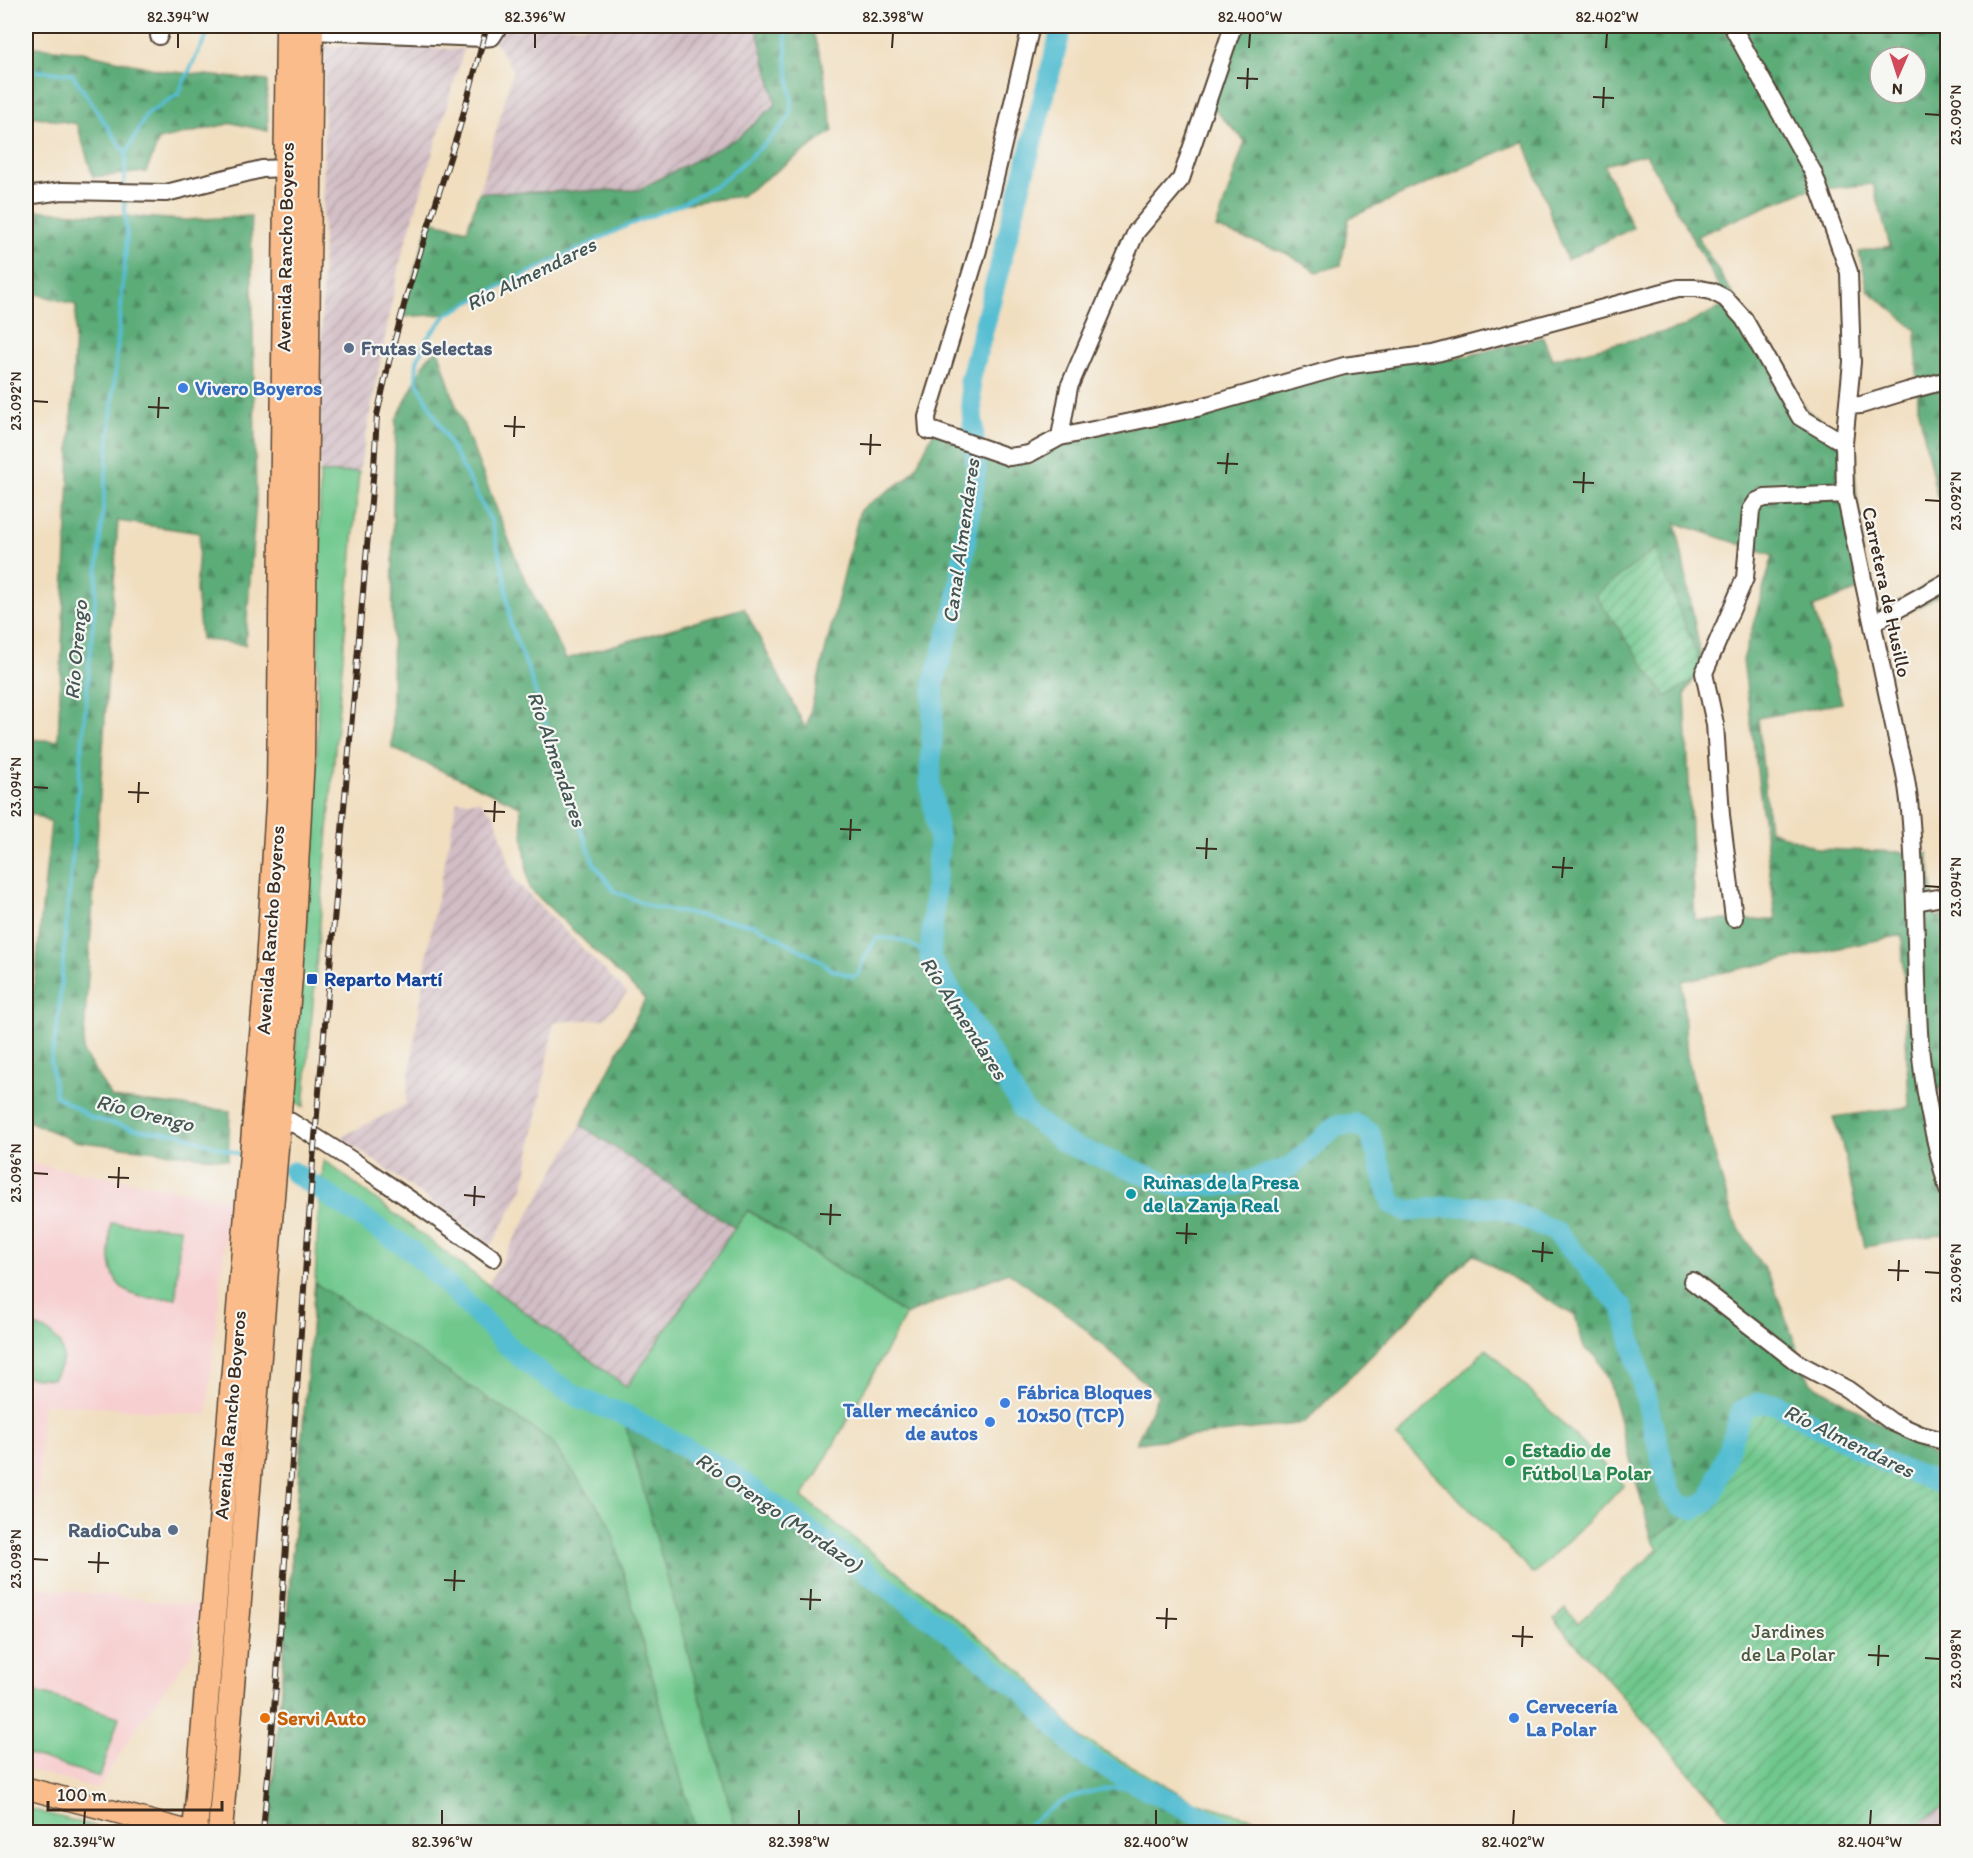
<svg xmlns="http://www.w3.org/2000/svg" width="1973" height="1858" font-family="Itim,sans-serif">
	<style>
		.built { fill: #f7cfd0 }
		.industrial { fill: url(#industrial-furrows) }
		.green { fill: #70c88d; stroke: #567956; stroke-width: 1.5 }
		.forest { fill: url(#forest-firs); stroke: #4c6b4b; stroke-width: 1.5; fill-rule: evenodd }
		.garden { fill: url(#garden-furrows); stroke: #567956; stroke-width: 1.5 }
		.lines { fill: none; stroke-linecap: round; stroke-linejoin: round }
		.stream { stroke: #55bed2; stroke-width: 4 }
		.river { stroke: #55bed2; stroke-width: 21 }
		.minor-casing { stroke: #564536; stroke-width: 20 }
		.major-casing { stroke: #564536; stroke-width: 24 }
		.highway-casing { stroke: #564536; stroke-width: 27 }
		.minor { stroke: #fff; stroke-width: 16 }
		.major { stroke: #f9bc8a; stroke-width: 21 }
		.highway { stroke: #f9bc8a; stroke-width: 24 }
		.rail-casing { stroke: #3b2a1e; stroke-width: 6 }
		.rail { stroke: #f6f6f2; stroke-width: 4; stroke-dasharray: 11; stroke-linecap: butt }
		.ticks { fill: none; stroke: #3b2a1e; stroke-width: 2 }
		.service-dot { fill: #5c6f8a; stroke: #f6f6f2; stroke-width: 2 }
		.shop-dot { fill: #3f7fe0; stroke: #f6f6f2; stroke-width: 2 }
		.transit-dot { fill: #1a4fb4; stroke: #f6f6f2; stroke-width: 2 }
		.culture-dot { fill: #0f9aa8; stroke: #f6f6f2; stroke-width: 2 }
		.leisure-dot { fill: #2e9e5b; stroke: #f6f6f2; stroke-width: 2 }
		.food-dot { fill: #e8710a; stroke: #f6f6f2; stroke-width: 2 }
		.labels { text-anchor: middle; stroke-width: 4.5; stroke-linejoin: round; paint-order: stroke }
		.street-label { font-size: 20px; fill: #3b2a1e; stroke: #f6f6f2 }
		.service-label { font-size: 20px; font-weight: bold; fill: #4e5e75; stroke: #f6f6f2; text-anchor: start }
		.shop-label { font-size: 20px; font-weight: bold; fill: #366cbe; stroke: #f6f6f2; text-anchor: start }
		.transit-label { font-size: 20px; font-weight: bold; fill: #164399; stroke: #f6f6f2; text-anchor: start }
		.culture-label { font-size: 20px; font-weight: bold; fill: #0d838f; stroke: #f6f6f2; text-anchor: start }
		.leisure-label { font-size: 20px; font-weight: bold; fill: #27864d; stroke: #f6f6f2; text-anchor: start }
		.park-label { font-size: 20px; fill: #4b593f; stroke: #f6f6f2 }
		.food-label { font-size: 20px; font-weight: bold; fill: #c56008; stroke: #f6f6f2; text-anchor: start }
		.water-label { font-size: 21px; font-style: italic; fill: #435654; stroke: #f6f6f2 }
		.neatline { fill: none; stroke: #3b2a1e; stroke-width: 2 }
		.ticks-label { font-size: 15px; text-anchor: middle; fill: #3b2a1e }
	</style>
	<defs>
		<pattern id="industrial-furrows" width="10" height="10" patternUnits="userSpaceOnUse" patternTransform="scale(1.5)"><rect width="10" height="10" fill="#d2bdc5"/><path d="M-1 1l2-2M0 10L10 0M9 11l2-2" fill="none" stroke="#ac9a9f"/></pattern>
		<pattern id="forest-firs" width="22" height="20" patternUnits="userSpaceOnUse" patternTransform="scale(1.5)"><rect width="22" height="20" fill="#5cac78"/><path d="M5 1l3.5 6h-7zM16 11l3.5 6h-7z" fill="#4d8c62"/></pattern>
		<pattern id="garden-furrows" width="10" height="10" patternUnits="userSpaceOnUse" patternTransform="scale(1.5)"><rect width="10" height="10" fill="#70c88d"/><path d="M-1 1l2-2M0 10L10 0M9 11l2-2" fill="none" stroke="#5da373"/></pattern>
	</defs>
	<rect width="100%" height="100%" fill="#f6f6f2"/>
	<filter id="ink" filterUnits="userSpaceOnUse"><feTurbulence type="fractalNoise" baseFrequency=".0167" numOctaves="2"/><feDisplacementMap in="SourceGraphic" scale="12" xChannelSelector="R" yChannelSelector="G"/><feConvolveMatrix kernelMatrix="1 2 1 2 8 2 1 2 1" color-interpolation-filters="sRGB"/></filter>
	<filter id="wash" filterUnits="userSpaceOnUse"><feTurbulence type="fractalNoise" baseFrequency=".008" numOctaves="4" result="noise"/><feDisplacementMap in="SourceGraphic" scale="24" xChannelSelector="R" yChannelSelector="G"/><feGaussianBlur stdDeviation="1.35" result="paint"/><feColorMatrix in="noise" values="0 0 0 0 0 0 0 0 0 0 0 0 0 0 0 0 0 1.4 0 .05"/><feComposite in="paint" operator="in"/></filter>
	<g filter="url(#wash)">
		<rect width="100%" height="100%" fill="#f1debf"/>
		<path class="built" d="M 26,1162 L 229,1199 L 207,1415 L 43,1403 L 33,1587 L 200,1606 L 191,1654 L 136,1728 L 98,1789 L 26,1769 Z"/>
		<path class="industrial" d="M 499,26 L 756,26 L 764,59 L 770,76 L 776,104 L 738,138 L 638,190 L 479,193 L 513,70 L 492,37 Z
			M 325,46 L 464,49 L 399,265 L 359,472 L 320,473 Z
			M 457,801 L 480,801 L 495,816 L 515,881 L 627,993 L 604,1019 L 554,1022 L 524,1186 L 492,1245 L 341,1137 L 405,1105 L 429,942 Z
			M 1947,1085 L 1947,1190 L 1925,1094 Z
			M 581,1125 L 735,1228 L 628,1387 L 488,1285 Z
			M 1947,1802 L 1947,1832 L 1907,1832 Z"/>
		<path class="green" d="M 359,472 C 339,684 323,896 304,1107 L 292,1099 L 317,760 L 320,473 Z
			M 324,1160 L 488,1285 L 627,1387 L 747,1210 L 906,1315 L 816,1476 L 802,1497 L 1024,1673 L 1081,1738 L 1195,1802 L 1301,1832 L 269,1832 L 315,1283 L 319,1203 Z
			M 111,1223 L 180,1228 L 176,1298 C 165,1298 153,1299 142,1297 C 104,1290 109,1252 111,1223 Z
			M 26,1325 C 42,1325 63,1338 63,1357 C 62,1365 57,1373 53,1379 L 26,1377 Z
			M 1487,1348 L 1624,1485 L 1534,1574 L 1397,1437 Z
			M 37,1692 L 119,1717 L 100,1777 L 26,1754 L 26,1728 Z
			M 26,1808 L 116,1832 L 26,1832 Z"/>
		<path class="forest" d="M 756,26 L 811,26 L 821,58 L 833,131 L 741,196 L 681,204 L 626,226 L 499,287 L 447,314 L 401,317 L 430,221 L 467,230 L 479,193 L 638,190 L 738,138 L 776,104 C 770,77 762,52 756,26 Z
			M 1233,26 L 1947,26 L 1947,495 L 1937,497 L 1918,406 L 1916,330 L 1868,290 L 1859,252 L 1890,246 L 1873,184 L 1803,191 L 1697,236 L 1728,287 L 1806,410 L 1852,442 L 1863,564 L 1878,612 L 1947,574 L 1947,591 L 1870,633 L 1858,590 L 1813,607 L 1842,703 L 1758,718 L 1769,830 L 1819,849 L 1928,853 L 1936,917 L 1947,915 L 1947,1085 L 1925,1094 L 1947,1190 L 1947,1246 L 1943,1234 L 1865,1247 L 1842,1144 L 1833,1117 L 1909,1107 L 1902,935 L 1682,981 L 1687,1057 L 1733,1219 L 1772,1282 L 1810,1382 L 1947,1463 L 1947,1486 L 1890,1465 L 1836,1438 L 1742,1410 L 1711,1498 L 1652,1539 L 1610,1385 L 1597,1357 L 1584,1348 L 1575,1316 L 1473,1254 L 1304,1423 L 1136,1443 L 1158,1395 L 1075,1320 L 1008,1272 L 906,1315 L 748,1210 L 735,1228 L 581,1125 L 645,999 L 529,888 L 520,806 L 392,748 L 393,504 L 396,420 L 426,360 L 438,349 L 455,403 L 521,571 L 566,659 L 744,608 L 806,729 L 860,510 L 907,478 L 916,467 L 934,431 L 1009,457 L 1394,359 L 1454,359 L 1543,337 L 1552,359 L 1681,328 L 1728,303 L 1646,154 L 1604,165 L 1633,228 L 1567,260 L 1524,141 L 1349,218 L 1341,265 L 1317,272 L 1286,253 L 1216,228 L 1245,141 L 1207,102 ZM 1880,57 L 1916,57 L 1916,93 L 1880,93 ZM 1676,523 L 1773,555 L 1743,660 L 1776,920 L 1695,920 L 1685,693 L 1694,679 L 1704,673 Z
			M 26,46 L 82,52 L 163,71 L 267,81 L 268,131 L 232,123 L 159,140 L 146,172 L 93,177 L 77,124 L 26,115 Z
			M 29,210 L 185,220 L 251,216 L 256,501 L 245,645 L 201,639 L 196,590 L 200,533 L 118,521 L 83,1052 L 112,1098 L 230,1111 L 228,1160 L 74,1141 L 26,1120 L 26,1063 L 51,823 L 26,811 L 26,739 L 58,741 L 76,305 L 26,291 L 26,243 Z
			M 315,1283 L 550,1440 L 609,1522 L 696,1832 L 269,1832 Z
			M 626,1427 L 724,1477 L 928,1626 L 1021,1698 L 1076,1755 L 1144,1793 L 1222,1832 L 737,1832 Z"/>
		<path class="garden" d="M 1655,549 L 1704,673 L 1666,697 L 1595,595 Z
			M 1758,1403 L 1776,1404 L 1890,1465 L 1947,1486 L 1947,1804 L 1908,1832 L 1742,1832 L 1554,1619 L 1565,1609 L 1578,1623 L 1658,1549 L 1652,1539 L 1711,1498 L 1742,1410 Z"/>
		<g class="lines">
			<path class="stream" d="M 786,26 L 786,58 L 792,100 L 789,118 L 769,140 L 720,183 L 681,204 L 626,226 L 499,287 L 447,314 L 426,340 L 417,361 L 416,380 L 492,523 L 505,578 L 511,626 L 529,672 L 570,801 L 594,863 L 614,891 L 652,907 L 755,925 L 819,960 L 830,969 L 854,977 L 858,974 L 867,953 L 877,938 C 902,937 911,943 930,958
				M 26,70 L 72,74 L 126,154 L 124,187
				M 126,154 L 146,115 L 178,94 L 211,26
				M 124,197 L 127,237 L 57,1030 L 51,1060 L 55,1095 L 92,1118 L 135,1129 L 179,1134 L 239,1154
				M 1020,1832 C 1032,1821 1060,1800 1076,1796 C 1097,1789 1120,1787 1142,1787"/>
			<path class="river" d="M 1062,26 L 970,381 L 976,470 L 956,606 L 934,682 L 930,782 L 939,841 L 930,958 L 997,1064 L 1023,1110 L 1065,1143 L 1173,1186 L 1237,1185 L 1291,1167 L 1336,1126 L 1355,1124 L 1370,1133 L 1392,1204 L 1406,1211 L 1457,1206 L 1502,1208 L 1556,1232 L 1623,1308 L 1670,1493 L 1680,1505 L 1695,1509 L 1711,1498 L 1742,1410 L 1758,1403 L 1776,1404 L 1890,1465 L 1948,1486
				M 293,1172 L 412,1251 L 462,1299 L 515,1353 L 547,1378 L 583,1400 L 624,1414 L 727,1471 L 937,1623 L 1029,1696 L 1080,1753 L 1142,1787 L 1234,1832"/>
		</g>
	</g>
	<g filter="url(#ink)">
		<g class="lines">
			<defs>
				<path id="minor" d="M 1031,26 L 978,250 L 927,417 L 928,431 L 934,431 L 1009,457 L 1029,454 L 1060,437 L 1197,408 L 1344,366 L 1433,354 L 1678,288 L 1695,288 L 1711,291 L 1725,298 L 1744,319 L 1800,417 L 1844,443
					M 1732,26 L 1813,172 L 1849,272 L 1852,362 L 1844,443 L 1845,494 L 1899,749 C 1909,783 1911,818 1913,853 C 1916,913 1916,973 1919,1032 C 1922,1086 1934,1138 1948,1190
					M 311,31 L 483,38 L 492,37 L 499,26
					M 159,36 L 161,26
					M 26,196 L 62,191 L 166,193 L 262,169 L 286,168
					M 1848,406 L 1861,405 L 1907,391 L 1948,380
					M 1060,437 L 1069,387 L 1136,232 L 1181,179 L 1233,26
					M 1873,623 L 1948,581
					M 1916,902 L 1948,896
					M 1734,918 L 1721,815 L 1715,724 L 1704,673 L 1745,578 L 1751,510 L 1757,501 L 1765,498 L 1845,494
					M 278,1114 C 352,1158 423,1208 493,1258
					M 1692,1281 L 1798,1363 L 1847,1389 L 1892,1422 L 1921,1435 L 1948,1442"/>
				<path id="major" d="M 26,1788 L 191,1832"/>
				<path id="highway" d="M 195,1832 L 268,964 L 279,788 L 288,26
					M 220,1832 L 290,977 L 302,758 L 311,26"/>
			</defs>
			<use href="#minor" class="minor-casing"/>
			<use href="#major" class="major-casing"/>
			<use href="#highway" class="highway-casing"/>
			<use href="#minor" class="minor"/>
			<use href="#major" class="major"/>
			<use href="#highway" class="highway"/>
			<defs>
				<path id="rail" d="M 263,1832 L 277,1675 L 313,1160 L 374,467 L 377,415 L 389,362 L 407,294 L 460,126 L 487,26"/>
			</defs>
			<use href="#rail" class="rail-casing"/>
			<use href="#rail" class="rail"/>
		</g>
	</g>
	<path class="ticks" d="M 178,48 L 178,33M 535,48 L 535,33M 892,48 L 893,33M 1249,48 L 1250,33M 1606,48 L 1607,33M 1237,78 L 1258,79M 1247,89 L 1248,68M 1593,97 L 1614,98M 1603,108 L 1604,87M 1925,114 L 1940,115M 33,401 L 48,402M 148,407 L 169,408M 158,418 L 159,397M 504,426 L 525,427M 514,437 L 515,416M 860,444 L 881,445M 870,455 L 871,434M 1217,463 L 1238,464M 1226,474 L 1228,453M 1573,482 L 1594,483M 1583,493 L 1584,472M 1925,500 L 1940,501M 33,787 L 48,788M 128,792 L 149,793M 138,803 L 139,782M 484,811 L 505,812M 494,822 L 495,801M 840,829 L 861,830M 850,840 L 851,819M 1196,848 L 1217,849M 1206,859 L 1207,838M 1552,867 L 1573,868M 1562,878 L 1564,857M 1925,886 L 1940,887M 33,1173 L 48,1174M 108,1177 L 129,1178M 118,1188 L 119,1167M 464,1195 L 485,1197M 474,1206 L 475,1186M 820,1214 L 841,1215M 830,1225 L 831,1204M 1176,1233 L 1197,1234M 1186,1244 L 1187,1223M 1532,1251 L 1553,1253M 1542,1262 L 1543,1242M 1888,1270 L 1909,1271M 1925,1272 L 1940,1273M 1898,1281 L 1899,1260M 33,1559 L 48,1560M 88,1562 L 109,1563M 98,1573 L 99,1552M 444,1580 L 465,1581M 454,1591 L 455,1570M 800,1599 L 821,1600M 810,1610 L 811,1589M 1156,1618 L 1177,1619M 1166,1629 L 1167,1608M 1512,1636 L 1533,1637M 1522,1647 L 1523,1626M 1868,1655 L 1889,1656M 1925,1658 L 1940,1659M 1878,1666 L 1879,1645M 84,1825 L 85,1810M 442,1825 L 442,1810M 799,1825 L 799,1810M 1156,1825 L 1156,1810M 1513,1825 L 1514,1810M 1870,1825 L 1871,1810"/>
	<g class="service-dot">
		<circle cx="349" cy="348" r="6"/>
		<circle cx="173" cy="1530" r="6"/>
	</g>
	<g class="shop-dot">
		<circle cx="183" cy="388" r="6"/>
		<circle cx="1005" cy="1403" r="6"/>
		<circle cx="990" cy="1422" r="6"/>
		<circle cx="1514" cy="1718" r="6"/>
	</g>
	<rect class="transit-dot" x="306" y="973" width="12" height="12" rx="3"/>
	<circle class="culture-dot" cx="1131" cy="1194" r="6"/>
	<circle class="leisure-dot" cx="1510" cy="1461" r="6"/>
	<circle class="food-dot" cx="265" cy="1718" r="6"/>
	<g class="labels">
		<g class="street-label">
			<text transform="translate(285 247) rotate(-89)" y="7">Avenida Rancho Boyeros</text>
			<text transform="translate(1887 592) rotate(78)" y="7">Carretera de Husillo</text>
			<text transform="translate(270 930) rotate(-86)" y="7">Avenida Rancho Boyeros</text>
			<text transform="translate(230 1415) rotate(-85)" y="7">Avenida Rancho Boyeros</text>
		</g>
		<g class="service-label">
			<text x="361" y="355">Frutas Selectas</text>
			<text x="161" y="1537" text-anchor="end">RadioCuba</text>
		</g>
		<g class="shop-label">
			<text x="195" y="395">Vivero Boyeros</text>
			<text x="1017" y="1399">Fábrica Bloques<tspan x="1017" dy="23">10x50 (TCP)</tspan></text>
			<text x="978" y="1417" text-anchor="end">Taller mecánico<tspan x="978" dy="23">de autos</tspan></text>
			<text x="1526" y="1713">Cervecería<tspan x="1526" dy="23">La Polar</tspan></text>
		</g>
		<g class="transit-label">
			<text x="324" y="986">Reparto Martí</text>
		</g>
		<g class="culture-label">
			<text x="1143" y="1189">Ruinas de la Presa<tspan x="1143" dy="23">de la Zanja Real</tspan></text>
		</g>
		<g class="leisure-label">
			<text x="1522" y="1457">Estadio de<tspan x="1522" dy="23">Fútbol La Polar</tspan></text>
		</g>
		<g class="park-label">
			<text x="1788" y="1638">Jardines<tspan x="1788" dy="23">de La Polar</tspan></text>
		</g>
		<g class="food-label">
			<text x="277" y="1725">Servi Auto</text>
		</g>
		<g class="water-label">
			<text transform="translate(531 274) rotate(-26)" y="7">Río Almendares</text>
			<text transform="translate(961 541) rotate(-82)" y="7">Canal Almendares</text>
			<text transform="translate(76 650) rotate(-85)" y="7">Río Orengo</text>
			<text transform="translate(557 759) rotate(71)" y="7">Río Almendares</text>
			<text transform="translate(964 1018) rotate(57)" y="7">Río Almendares</text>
			<text transform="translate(145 1113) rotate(14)" y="7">Río Orengo</text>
			<text transform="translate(1849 1441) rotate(26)" y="7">Río Almendares</text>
			<text transform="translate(779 1512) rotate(34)" y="7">Río Orengo (Mordazo)</text>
		</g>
	</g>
	<rect width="1973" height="1858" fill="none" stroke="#f6f6f2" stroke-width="66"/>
	<g transform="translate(1898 75) rotate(183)"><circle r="28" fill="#f6f6f2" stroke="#aba49d" stroke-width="1.5"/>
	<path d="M0-4.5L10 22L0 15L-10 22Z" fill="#d1495b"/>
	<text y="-9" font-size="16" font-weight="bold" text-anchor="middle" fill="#3b2a1e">N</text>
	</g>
	<path d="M48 1801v9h174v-9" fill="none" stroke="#3b2a1e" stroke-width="3"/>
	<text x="57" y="1801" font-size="18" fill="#3b2a1e" stroke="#f6f6f2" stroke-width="4.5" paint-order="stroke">100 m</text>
	<rect x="33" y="33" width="1907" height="1792" class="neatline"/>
	<g class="ticks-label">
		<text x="178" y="22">82.394°W</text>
		<text x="535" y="22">82.396°W</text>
		<text x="893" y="22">82.398°W</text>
		<text x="1250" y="22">82.400°W</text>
		<text x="1607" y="22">82.402°W</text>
		<text transform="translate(1956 115) rotate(-90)" y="5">23.090°N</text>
		<text transform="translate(16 401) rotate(-90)" y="5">23.092°N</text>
		<text transform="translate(1956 501) rotate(-90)" y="5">23.092°N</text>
		<text transform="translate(16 787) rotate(-90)" y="5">23.094°N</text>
		<text transform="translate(1956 887) rotate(-90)" y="5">23.094°N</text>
		<text transform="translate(16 1173) rotate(-90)" y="5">23.096°N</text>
		<text transform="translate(1956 1273) rotate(-90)" y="5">23.096°N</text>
		<text transform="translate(16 1559) rotate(-90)" y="5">23.098°N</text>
		<text transform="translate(1956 1659) rotate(-90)" y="5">23.098°N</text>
		<text x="84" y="1847">82.394°W</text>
		<text x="442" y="1847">82.396°W</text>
		<text x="799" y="1847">82.398°W</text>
		<text x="1156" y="1847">82.400°W</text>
		<text x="1513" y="1847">82.402°W</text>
		<text x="1870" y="1847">82.404°W</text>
	</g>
</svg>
